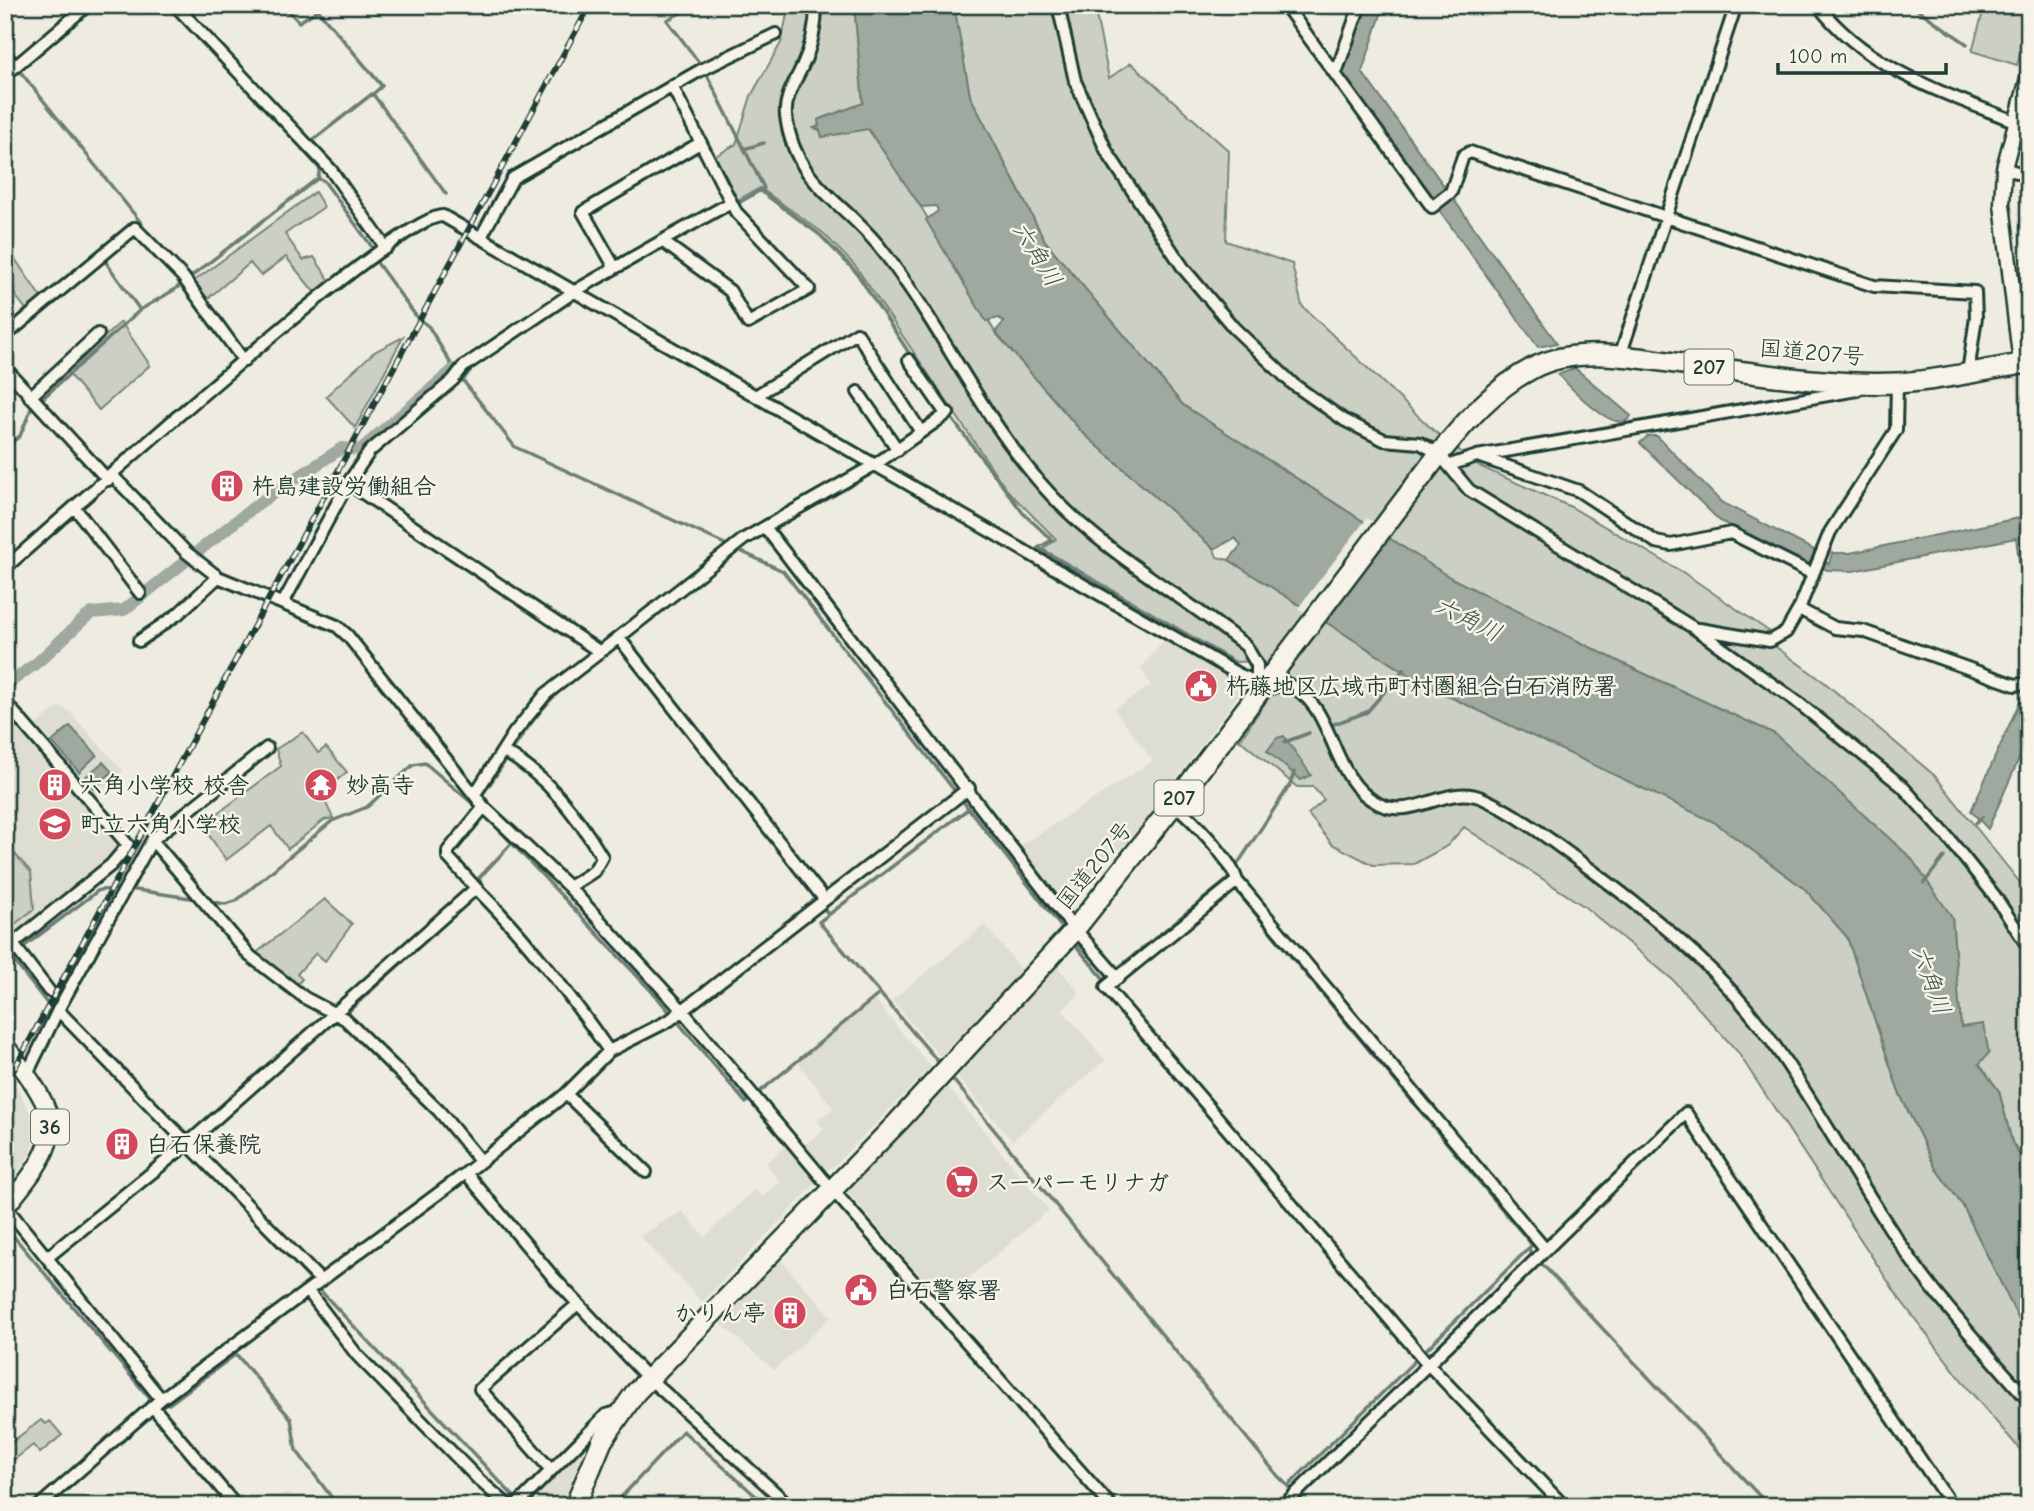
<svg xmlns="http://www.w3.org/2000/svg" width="2034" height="1511" font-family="'Comic Neue','Klee One',sans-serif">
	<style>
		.built { fill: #ddddd2 }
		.green { fill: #cccfc4; stroke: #76867c; stroke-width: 2 }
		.water { fill: #9fa99f; stroke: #6c7e74; stroke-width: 2 }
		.pier { fill: #eeece1 }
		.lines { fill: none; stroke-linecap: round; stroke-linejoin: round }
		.stream { stroke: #6c7e74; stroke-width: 3.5 }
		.canal { stroke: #9fa99f; stroke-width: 12 }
		.street-casing { stroke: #1f3d34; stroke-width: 16 }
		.secondary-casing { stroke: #1f3d34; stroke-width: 19 }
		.primary-casing { stroke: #1f3d34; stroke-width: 21 }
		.highway-casing { stroke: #1f3d34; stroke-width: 24 }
		.street { stroke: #f7f3e8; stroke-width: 10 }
		.secondary { stroke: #f7f3e8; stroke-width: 14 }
		.primary { stroke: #f7f3e8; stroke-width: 16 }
		.highway { stroke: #f7f3e8; stroke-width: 19 }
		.rail-casing { stroke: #1f3d34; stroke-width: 6 }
		.rail { stroke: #f7f3e8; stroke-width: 3.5; stroke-dasharray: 10; stroke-linecap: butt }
		.labels { text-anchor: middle; stroke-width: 5; stroke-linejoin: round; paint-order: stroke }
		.shield { fill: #f7f3e8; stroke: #60746a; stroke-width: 2 }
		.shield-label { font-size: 21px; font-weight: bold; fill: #1f3d34 }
		.street-label { font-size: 23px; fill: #1f3d34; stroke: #f7f3e8 }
		.poi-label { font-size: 23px; font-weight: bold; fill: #1f3d34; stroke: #f7f3e8; text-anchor: start }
		.water-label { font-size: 24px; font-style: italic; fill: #3f584f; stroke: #f7f3e8 }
	</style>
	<rect width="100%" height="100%" fill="#eeece1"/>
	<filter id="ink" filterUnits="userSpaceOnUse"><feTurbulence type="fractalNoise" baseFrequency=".0143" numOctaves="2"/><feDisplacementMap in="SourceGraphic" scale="14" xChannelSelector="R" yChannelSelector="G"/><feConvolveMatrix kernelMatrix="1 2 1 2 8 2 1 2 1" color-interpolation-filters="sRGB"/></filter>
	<g filter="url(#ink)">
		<path class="built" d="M 2029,273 L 2029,469 L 2000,276 Z
			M 1166,637 L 1238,680 L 1243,689 L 1131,839 L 1096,871 L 1063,922 L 1010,852 L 1153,761 L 1114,709 L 1151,686 L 1141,668 Z
			M 5,706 L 28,731 L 59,706 L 69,711 L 123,771 L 87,803 L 123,845 L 108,861 L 5,943 Z
			M 985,925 L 1035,986 L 1055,964 L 1080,993 L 1062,1010 L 1105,1060 L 1012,1141 L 892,1000 Z
			M 874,999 L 931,1067 L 833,1167 L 824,1171 L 802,1147 L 824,1129 L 817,1121 L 833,1108 L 798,1063 Z
			M 16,1085 L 31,1115 L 34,1141 L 25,1164 L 5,1187 L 5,1106 Z
			M 946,1085 L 1049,1210 L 942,1301 L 848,1193 L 849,1184 Z
			M 787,1145 L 818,1181 L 702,1302 L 640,1236 L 682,1211 L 705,1237 L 755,1189 L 762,1197 L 780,1182 L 766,1163 Z
			M 781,1260 L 831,1317 L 774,1370 L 720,1323 Z
			M 588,1440 L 561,1506 L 527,1506 L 525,1503 Z"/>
		<path class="green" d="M 789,5 L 854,5 L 863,104 L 818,120 L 819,126 L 814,128 L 820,130 L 822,137 L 868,128 L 921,207 L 995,332 L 1082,432 L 1214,549 L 1217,557 L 1229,560 L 1423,684 L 1714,822 L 1805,889 L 1847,937 L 1899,1092 L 1936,1169 L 1963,1206 L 2029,1340 L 2029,1460 L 1970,1391 L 1899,1298 L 1737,1051 L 1673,980 L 1585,907 L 1464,827 L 1447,846 L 1414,864 L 1373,865 L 1332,844 L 1308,814 L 1324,800 L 1313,787 L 1297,787 L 1240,740 L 1280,681 L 1261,661 L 1236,662 L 1043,549 L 1056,539 L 1006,489 L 856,267 L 823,233 L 760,188 L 736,201 L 712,158 L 736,144 L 751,96 L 781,43 Z
			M 954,5 L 1094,5 L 1109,78 L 1131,63 L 1229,151 L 1226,241 L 1292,264 L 1302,306 L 1433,430 L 1481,467 L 1571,507 L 1684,573 L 1773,634 L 1776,647 L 1824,682 L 1935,776 L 2029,894 L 2029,1172 L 2012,1142 L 1999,1091 L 1979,1063 L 1983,1024 L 1961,1028 L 1952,917 L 1775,734 L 1630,667 L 1451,578 L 1183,405 L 1045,241 L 970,96 Z
			M 1985,5 L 2000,5 L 2029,14 L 2029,28 L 2017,65 L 1972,51 Z
			M 315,192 L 324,207 L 285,234 L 303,260 L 314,257 L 330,281 L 315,293 L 286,257 L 261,276 L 250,263 L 206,300 L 194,281 Z
			M 5,244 L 42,299 L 28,312 L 5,282 Z
			M 121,322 L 150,365 L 99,410 L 66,371 Z
			M 403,337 L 355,428 L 326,396 L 374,352 Z
			M 303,732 L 318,753 L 326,747 L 347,772 L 321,793 L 333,818 L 324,820 L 288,849 L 271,826 L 226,860 L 202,825 L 281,766 L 276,749 Z
			M 5,843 L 31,872 L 34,909 L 5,932 Z
			M 325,899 L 352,924 L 325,961 L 316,953 L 297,974 L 302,979 L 296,986 L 255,954 Z
			M 41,1420 L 46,1424 L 50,1421 L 62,1435 L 40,1453 L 33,1445 L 5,1467 L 5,1447 Z"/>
		<path class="water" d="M 854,5 L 954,5 L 970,96 L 1045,241 L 1183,405 L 1451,578 L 1630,667 L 1775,734 L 1911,858 L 1952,917 L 1961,1027 L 1983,1024 L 1989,1053 L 1979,1064 L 1999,1091 L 2012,1142 L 2029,1172 L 2029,1340 L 1963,1206 L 1936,1169 L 1899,1092 L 1847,937 L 1805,889 L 1714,822 L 1423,684 L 1229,560 L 1241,545 L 1235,538 L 1214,549 L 1082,432 L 995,332 L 1004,322 L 999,318 L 986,321 L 926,220 L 938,211 L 936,206 L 921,207 L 868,129 L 822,137 L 820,130 L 814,128 L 819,126 L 818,120 L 863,103 Z
			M 1365,5 L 1384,5 L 1362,72 L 1557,343 L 1538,347 L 1341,74 Z
			M 1575,368 L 1631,416 C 1617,439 1571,387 1558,375 Z
			M 1648,436 L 1657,436 L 1721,502 L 1816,551 L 1814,557 L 1829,564 L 1832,553 L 1850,553 L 2024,517 L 2025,523 L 2029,522 L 2029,638 L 2016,538 L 1853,571 L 1827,570 L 1811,562 L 1809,567 L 1720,521 L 1640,443 Z
			M 2029,681 L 2029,736 L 1988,829 L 1971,811 Z
			M 70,726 L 97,755 L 79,772 L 52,742 Z
			M 1284,736 L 1311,775 L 1301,780 L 1267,751 L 1277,738 Z
			M 103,762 L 112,772 L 94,789 L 84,778 Z"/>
		<path class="pier" d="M 1367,518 L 1389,532 L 1320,622 L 1298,608 Z"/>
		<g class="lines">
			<path class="stream" d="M 283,5 L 299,22 L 318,10 L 382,86 L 373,94 L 446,194
				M 1911,5 L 1967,44
				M 19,70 L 142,224 L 140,228
				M 313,140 L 372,94
				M 302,149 L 320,169 L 318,178
				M 744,149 L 764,143
				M 762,192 L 820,235 L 856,272 L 911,356
				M 691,231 L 764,188 L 704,69 L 667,20 L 695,5
				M 122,245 L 105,261 L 140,310
				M 464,379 L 472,368 L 599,283
				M 953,420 L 1023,513 L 1052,540 L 1038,548 L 1234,663
				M 5,447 L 20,436 L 31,409 L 140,310 L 174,290 L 318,178 L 324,181 L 372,247 L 375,260 L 416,316 L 429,327 L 454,369 L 515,447 L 729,546
				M 351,492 L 512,600
				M 736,549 L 783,571 L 1065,932
				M 614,648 L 617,645 L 667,707
				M 1334,724 L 1367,712 L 1404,669
				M 1285,742 L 1309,733
				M 717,771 L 828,914
				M 480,798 C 509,759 529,717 566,685
				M 491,821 L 657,997 L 746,1103 L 878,995
				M 1976,823 L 1982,817
				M 1924,883 L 1944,857
				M 129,889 L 197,899
				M 1238,893 L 1532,1245 L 1288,1486
				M 208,901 L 225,904 L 236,901 L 332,821 L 367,807 L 413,765 L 425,763 L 480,810
				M 1072,941 L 1104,979 L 1227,880 L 1290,785 L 1294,772
				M 13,960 L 53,1011
				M 5,968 L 26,945 L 99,890 L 121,889
				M 58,1017 L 287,1255 L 518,1501
				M 332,1019 L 338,1021 L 477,894 L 483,885 L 479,878 L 512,843
				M 941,1065 L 819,922 L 968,809
				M 950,1076 L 1278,1476 L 1307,1506
				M 185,1138 L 206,1121
				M 5,1226 L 151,1400 L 169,1404 L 236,1354 L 291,1419 L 296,1450 L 338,1506
				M 1528,1249 L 1769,1506
				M 613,1506 L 683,1431 L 767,1506"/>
			<path class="canal" d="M 5,686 L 38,662 L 85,618 L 92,613 L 124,610 L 259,503 L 342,448 L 360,450 L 454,369"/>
			<defs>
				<path id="street" d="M 175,5 L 331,170 L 386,248
					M 816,5 C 816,26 811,48 802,67 C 795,82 784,98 786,116 C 795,186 844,200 882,250 C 944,329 984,424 1053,497 C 1109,556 1183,596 1246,646 L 1257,665 L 1257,677 L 1263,684
					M 1058,5 L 1075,81 L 1107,152 L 1184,269 L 1234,328 L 1293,384 L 1344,420 L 1384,440 L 1420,443 L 1439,454 L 1469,490 L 1694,628 L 1796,701 L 1902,786 L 1946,835 L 1994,895 L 2029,948
					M 1285,5 L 1432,207 L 1451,192 L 1463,156 L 1470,152 L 1874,286 L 1975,292 L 1976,317 L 1968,373
					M 1818,5 C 1865,68 1944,93 2014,121
					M 5,54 L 15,67
					M 1336,73 L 1360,5
					M 5,75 L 88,5
					M 2004,168 L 2029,176
					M 481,237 L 513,178 L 699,71 L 776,34
					M 662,241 L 730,203
					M 615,268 L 583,212 L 700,143
					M 5,336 L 135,228 L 183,277 L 244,361
					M 1620,356 L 1736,5
					M 909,360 L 946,414
					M 5,368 L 108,480
					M 858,392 L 898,450
					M 757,395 L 857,333 L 921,432
					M 30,397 L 98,334
					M 1480,457 L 1579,491 L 1656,542 L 1671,545 L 1731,533 L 1813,574
					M 1450,465 L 1477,456 L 1857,390
					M 113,476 L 186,552 L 218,577 L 337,626 L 348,636 L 484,807 L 569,887 L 682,1010 L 823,1179 L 1111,1506
					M 348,483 L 600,652 L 744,539 L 876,464 L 948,413
					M 75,508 L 140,593
					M 765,527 L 1068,921 L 1118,978
					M 5,568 C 62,519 397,214 443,216 L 1238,674 L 1271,688 L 1285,683 C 1338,704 1327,779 1379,804 C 1415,821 1447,782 1484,799 C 1515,813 1544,835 1571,855 C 1641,906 1714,962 1765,1032 C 1822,1110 1865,1198 1923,1276 C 1955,1319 1993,1360 2029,1401
					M 283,603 L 348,483 L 370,451 L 453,380 L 463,367 L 575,291 L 662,241 L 730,291 L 748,323 L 809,289 L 736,212 L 672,86
					M 1799,609 L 1835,628 L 1863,631 L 2015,685 L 2029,683
					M 1699,629 L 1770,641 L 1786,632 L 1799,609 L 1830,532 L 1896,430 L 1897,383 L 1893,384
					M 619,638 L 824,899
					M 139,641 L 178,614 L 218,577
					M 5,702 L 128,845 L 111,865 L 5,950
					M 503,751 C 547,776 577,815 602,857 L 594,871 L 569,887
					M 475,794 L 514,733 L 546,694 L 599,653
					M 1174,804 C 1192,819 1231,859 1237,881 L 1545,1249
					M 152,840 L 250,956 L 305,998 L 345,1019 L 439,1111 L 480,1161
					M 1237,881 L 1106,987 L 1427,1363 L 1564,1506
					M 476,888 L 448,857 L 448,851 L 484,807
					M 13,944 L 49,991
					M 58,1010 L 321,1281
					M 27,1074 L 58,1010 L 152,840 L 267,748
					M 566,1094 L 646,1172
					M 466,1173 L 554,1278 L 642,1372 L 790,1506
					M 6,1207 L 161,1399
					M 49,1256 L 186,1145 L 476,888 C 526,938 569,993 609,1051
					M 308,1291 L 357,1355 L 480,1481 L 509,1506
					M 153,1407 L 236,1506
					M 551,1470 L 480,1389 L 578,1304
					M 39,1506 L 161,1399 L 466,1173 L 566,1094 L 609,1051 L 670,1020 L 969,788
					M 516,1506 L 606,1415 L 621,1411
					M 1283,1506 L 1686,1113 L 1952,1506"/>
				<path id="secondary" d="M 2021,364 L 2002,204 L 2004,168 L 2029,75"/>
				<path id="primary" d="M 5,1045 C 63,1121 68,1133 5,1208"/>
				<path id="highway" d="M 575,1506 L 602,1441 L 635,1393 L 898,1122 L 1072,933 L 1174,804 L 1439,454 C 1466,421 1494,388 1533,368 C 1580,344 1640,359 1690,365 C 1758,373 1829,386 1897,383 C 1941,381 1985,369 2029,363"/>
			</defs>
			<use href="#street" class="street-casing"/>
			<use href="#secondary" class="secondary-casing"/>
			<use href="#primary" class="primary-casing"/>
			<use href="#highway" class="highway-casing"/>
			<use href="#street" class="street"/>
			<use href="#secondary" class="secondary"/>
			<use href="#primary" class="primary"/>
			<use href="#highway" class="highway"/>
			<defs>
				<path id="rail" d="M 5,1086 L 590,5"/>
			</defs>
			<use href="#rail" class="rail-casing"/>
			<use href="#rail" class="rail"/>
		</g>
	</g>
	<defs>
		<symbol id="building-disc" viewBox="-11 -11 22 22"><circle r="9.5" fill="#d1495b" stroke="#f7f3e8"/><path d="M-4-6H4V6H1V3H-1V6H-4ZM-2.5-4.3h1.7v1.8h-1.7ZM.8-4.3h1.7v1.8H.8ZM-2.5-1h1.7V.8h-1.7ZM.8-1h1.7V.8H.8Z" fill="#fff"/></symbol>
		<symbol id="civic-disc" viewBox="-11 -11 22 22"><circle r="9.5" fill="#d1495b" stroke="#f7f3e8"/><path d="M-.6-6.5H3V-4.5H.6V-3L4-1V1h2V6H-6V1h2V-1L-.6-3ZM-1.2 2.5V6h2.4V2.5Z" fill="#fff"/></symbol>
		<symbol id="temple-disc" viewBox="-11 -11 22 22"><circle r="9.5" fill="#d1495b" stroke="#f7f3e8"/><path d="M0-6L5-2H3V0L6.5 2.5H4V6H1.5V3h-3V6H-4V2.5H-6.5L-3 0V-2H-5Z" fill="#fff"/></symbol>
		<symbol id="school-disc" viewBox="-11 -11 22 22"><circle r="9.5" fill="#d1495b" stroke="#f7f3e8"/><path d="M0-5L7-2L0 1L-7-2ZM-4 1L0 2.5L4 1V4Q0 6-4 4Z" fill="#fff"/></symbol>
		<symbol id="supermarket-disc" viewBox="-11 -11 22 22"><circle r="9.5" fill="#d1495b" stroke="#f7f3e8"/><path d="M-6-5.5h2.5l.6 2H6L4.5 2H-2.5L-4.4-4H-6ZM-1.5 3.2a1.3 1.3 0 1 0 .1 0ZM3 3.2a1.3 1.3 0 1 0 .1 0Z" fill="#fff"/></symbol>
	</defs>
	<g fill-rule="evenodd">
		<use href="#building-disc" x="208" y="467" width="38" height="38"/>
		<use href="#civic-disc" x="1182" y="667" width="38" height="38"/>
		<use href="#building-disc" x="36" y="766" width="38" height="38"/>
		<use href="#temple-disc" x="302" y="766" width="38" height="38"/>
		<use href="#school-disc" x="36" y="805" width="38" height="38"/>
		<use href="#building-disc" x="103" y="1125" width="38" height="38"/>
		<use href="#supermarket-disc" x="943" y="1163" width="38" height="38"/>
		<use href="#civic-disc" x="842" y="1271" width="38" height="38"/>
		<use href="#building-disc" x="771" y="1294" width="38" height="38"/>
	</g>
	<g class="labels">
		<g class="shield">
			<rect x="1684.5" y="349.5" width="49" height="35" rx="5"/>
			<rect x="1154.5" y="780.5" width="49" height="35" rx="5"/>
			<rect x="31" y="1109.5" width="38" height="35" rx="5"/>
		</g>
		<g class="shield-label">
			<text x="1709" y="374">207</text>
			<text x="1179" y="805">207</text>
			<text x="50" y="1134">36</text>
		</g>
		<g class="street-label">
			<text transform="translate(1812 352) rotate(5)" y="8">国道207号</text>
			<text transform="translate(1094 865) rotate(-51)" y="8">国道207号</text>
		</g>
		<g class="poi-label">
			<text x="252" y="494">杵島建設労働組合</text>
			<text x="1226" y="694">杵藤地区広域市町村圏組合白石消防署</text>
			<text x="80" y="793">六角小学校 校舎</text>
			<text x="346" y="793">妙高寺</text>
			<text x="80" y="832">町立六角小学校</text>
			<text x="146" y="1152">白石保養院</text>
			<text x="986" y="1190">スーパーモリナガ</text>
			<text x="886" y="1298">白石警察署</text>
			<text x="766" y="1321" text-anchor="end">かりん亭</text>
		</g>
		<g class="water-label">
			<text transform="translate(1037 254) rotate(58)" y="8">六角川</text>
			<text transform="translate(1468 619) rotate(26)" y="8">六角川</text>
			<text transform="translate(1931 980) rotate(70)" y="8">六角川</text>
		</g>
	</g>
	<rect width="2034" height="1511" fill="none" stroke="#f7f3e8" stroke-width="28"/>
	<rect x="14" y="14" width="2006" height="1483" fill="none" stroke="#1f3d34" stroke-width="2.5" filter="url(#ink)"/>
	<path d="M1778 63v10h168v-10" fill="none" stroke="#1f3d34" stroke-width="3.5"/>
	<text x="1789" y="63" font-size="21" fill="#1f3d34" stroke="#f7f3e8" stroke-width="5" paint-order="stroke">100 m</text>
</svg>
